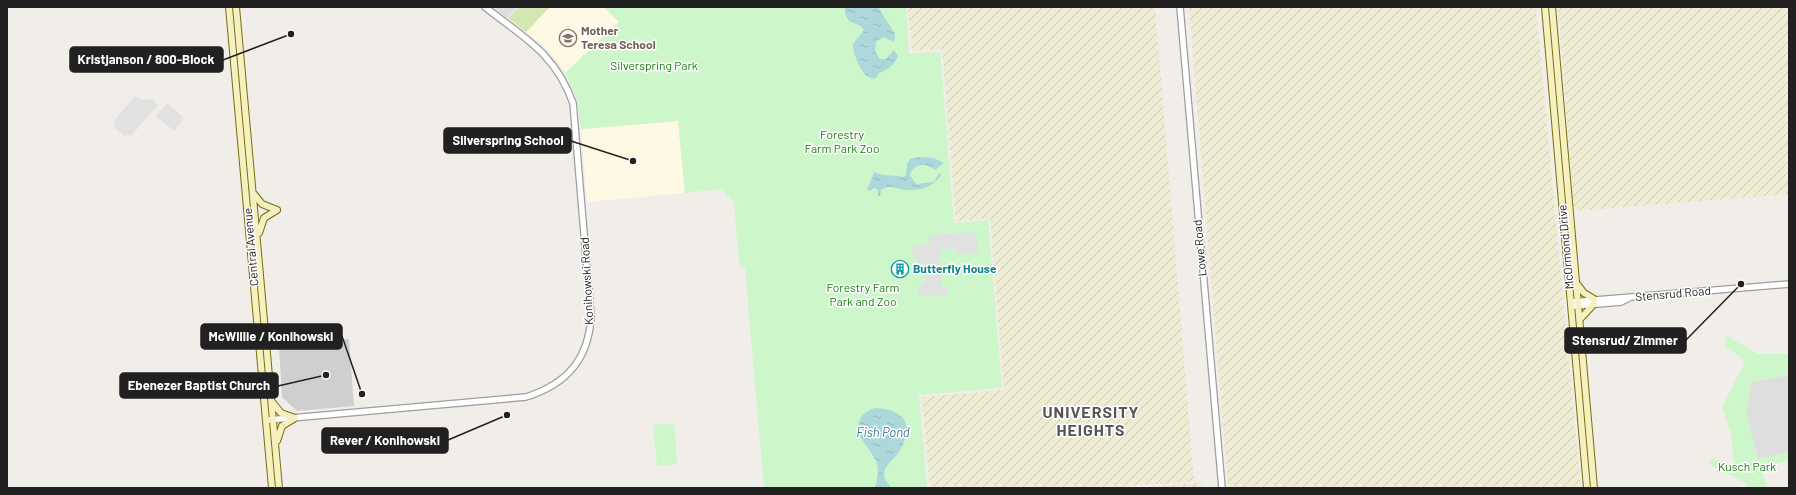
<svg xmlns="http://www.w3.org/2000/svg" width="1796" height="495" font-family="Barlow,sans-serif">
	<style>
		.residential { fill: #dfdede }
		.education { fill: #fdf9e5 }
		.religious { fill: #cfcfcf }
		.farmland { fill: url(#farmland-furrows) }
		.grass { fill: #d4e7b2 }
		.park { fill: #cdf7ca }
		.parking { fill: #e1e1e1 }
		.water { fill: url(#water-ripples) }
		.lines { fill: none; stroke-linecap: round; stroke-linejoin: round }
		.tertiary-casing { stroke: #9e9e9e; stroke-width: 8 }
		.secondary-casing { stroke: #746f0c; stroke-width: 8 }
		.tertiary { stroke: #fff; stroke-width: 5.5 }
		.secondary { stroke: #f6f0c1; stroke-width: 6 }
		.labels { text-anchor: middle; stroke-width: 3; stroke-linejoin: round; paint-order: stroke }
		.education-label { font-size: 12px; font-weight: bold; fill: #785e54; stroke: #fff; text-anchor: start }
		.park-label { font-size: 12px; fill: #1b7b13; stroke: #fff }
		.street-label { font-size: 12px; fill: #212121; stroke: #fff }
		.culture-label { font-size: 12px; font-weight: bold; fill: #0d838f; stroke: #fff; text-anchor: start }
		.water-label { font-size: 13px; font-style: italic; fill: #487a95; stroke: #fff }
		.district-label { font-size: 16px; font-weight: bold; letter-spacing: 1px; fill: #545454; stroke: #fff }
		.leader { fill: none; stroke: #212121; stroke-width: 1.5 }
		.callout-dot { fill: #212121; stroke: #fff; stroke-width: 1.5 }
		.callout { fill: #212121; stroke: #212121; stroke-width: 1.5 }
		.callout-label { font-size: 13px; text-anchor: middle; font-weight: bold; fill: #fff }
	</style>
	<defs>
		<pattern id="farmland-furrows" width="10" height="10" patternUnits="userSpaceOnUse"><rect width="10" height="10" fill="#eeecd5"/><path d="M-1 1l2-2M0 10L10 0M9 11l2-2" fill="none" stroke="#cccab7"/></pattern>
		<pattern id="water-ripples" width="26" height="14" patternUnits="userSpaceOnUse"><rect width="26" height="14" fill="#acd8db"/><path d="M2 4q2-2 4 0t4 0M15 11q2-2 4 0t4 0" fill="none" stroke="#94b9bc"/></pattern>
	</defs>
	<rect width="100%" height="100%" fill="#f1ede8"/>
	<path class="residential" d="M 493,7 L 517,7 L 507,18 Z
		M 1789,375 L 1789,452 L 1758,459 L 1746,413 L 1752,382 Z"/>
	<path class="education" d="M 548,7 L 604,7 L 619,22 L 566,72 L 544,46 L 524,30 Z
		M 678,121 L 685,193 L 587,202 L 581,129 Z"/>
	<path class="religious" d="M 349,339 L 354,406 L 297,411 L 282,397 L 279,345 Z"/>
	<path class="farmland" d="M 908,7 L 1155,7 L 1194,481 L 1107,488 L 930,488 L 922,397 L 1004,390 L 990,218 L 956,221 L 942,49 L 912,51 Z
		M 1189,7 L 1536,7 L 1581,488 L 1228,488 Z
		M 1558,7 L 1789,7 L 1789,194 L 1574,211 Z
		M 1202,483 L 1203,488 L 1136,488 Z"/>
	<path class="grass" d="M 519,7 L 550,7 L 526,32 L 508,18 Z"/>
	<path class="park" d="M 604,7 L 906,7 L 909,54 L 940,52 L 954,223 L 988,220 L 1002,388 L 919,395 L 927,488 L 764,488 L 745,269 L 739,264 L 734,202 L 721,189 L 685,193 L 678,121 L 581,129 L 576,96 L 565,73 L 619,22 Z
		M 1727,336 L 1758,354 L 1789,354 L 1789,375 L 1752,382 L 1746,413 L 1758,459 L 1789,452 L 1789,460 L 1760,468 L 1768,488 L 1749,488 L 1746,483 L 1709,464 L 1712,458 L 1730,465 L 1734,462 L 1730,430 L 1722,407 L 1743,366 L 1744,360 L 1725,346 Z
		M 674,423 L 677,464 L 657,466 L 653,425 Z"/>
	<path class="parking" d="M 135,96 L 143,100 L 152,99 L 158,105 L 131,136 L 128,134 L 126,137 L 114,127 L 116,124 L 113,122 Z
		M 167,103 L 184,118 L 174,131 L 156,116 Z
		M 976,232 L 978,253 L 957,255 L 956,248 L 939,250 L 942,287 L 947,287 L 948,296 L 918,296 L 917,288 L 926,280 L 926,266 L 912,257 L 914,246 L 930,244 L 929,235 Z"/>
	<path class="water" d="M 845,7 L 878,7 L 895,34 L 894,42 L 883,37 L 876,42 L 875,51 L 880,59 L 886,59 L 894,50 L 898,56 C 894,65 888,70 879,73 L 876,78 C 863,82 853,55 853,44 L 864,30 L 860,26 L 849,21 L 845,14 Z
		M 919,157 L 934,158 L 944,163 L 935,170 C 927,163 914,162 910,175 L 916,184 L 934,182 L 939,173 L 942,174 C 934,187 920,191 905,190 C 895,189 891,184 881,190 L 880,196 L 878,196 L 878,190 L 874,188 L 870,191 L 867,190 L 874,172 C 884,177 893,174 903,177 L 906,175 L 907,164 L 910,159 Z
		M 875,408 C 906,410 915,425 899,452 C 894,460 884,464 884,475 C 884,479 889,484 891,488 L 875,488 C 877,480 879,473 877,464 C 873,449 849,434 862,416 C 866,412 869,410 875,408 Z"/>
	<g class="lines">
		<defs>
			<path id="tertiary" d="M 1180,7 L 1222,488
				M 1571,302 L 1789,284
				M 1574,306 L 1621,302 L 1629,298
				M 269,420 L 526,397 C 567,384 589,359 591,316 L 573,103 C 555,53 524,38 485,7"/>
			<path id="secondary" d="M 229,7 L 272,488
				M 236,7 L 279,488
				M 1545,7 L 1587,488
				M 1552,7 L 1594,488
				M 254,194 L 262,204 L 277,210
				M 259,233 L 264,218 L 277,210
				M 1577,284 L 1584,293 L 1594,299
				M 1580,319 L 1594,304
				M 272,402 L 281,413 L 295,418
				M 277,441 L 282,426 L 295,418"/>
		</defs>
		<use href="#tertiary" class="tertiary-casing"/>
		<use href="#secondary" class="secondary-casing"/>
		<use href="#tertiary" class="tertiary"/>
		<use href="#secondary" class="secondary"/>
	</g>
	<defs>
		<symbol id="school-ring" viewBox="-11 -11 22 22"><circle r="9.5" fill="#fff" stroke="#8d6e63" stroke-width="1.5"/><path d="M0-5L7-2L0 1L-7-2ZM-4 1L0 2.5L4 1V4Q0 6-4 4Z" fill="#8d6e63"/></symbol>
		<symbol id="building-ring" viewBox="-11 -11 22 22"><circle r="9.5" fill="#fff" stroke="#0f9aa8" stroke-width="1.5"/><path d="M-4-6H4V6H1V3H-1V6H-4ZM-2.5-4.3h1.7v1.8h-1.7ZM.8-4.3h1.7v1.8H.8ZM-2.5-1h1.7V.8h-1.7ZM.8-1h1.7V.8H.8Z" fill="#0f9aa8"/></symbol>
	</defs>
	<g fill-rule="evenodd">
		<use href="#school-ring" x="558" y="28" width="20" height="20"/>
		<use href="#building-ring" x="890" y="259" width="20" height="20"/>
	</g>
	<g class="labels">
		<g class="education-label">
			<text x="581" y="35">Mother<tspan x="581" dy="14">Teresa School</tspan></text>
		</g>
		<g class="park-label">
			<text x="654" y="70">Silverspring Park</text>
			<text x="842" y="139">Forestry<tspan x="842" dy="14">Farm Park Zoo</tspan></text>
			<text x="863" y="292">Forestry Farm<tspan x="863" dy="14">Park and Zoo</tspan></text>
			<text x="1747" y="471">Kusch Park</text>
		</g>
		<g class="street-label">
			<text transform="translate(251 247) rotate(-95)" y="4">Central Avenue</text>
			<text transform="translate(1566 247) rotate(-95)" y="4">McOrmond Drive</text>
			<text transform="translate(1200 248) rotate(-95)" y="4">Lowe Road</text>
			<text transform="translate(587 281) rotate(-93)" y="4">Konihowski Road</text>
			<text transform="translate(1673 294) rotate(-5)" y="4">Stensrud Road</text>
		</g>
		<g class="culture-label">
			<text x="913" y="273">Butterfly House</text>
		</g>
		<g class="water-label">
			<text x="883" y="437">Fish Pond</text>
		</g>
		<g class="district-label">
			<text x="1091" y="418">UNIVERSITY<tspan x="1091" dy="18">HEIGHTS</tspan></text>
		</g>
	</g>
	<path class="leader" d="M291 34L223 60M633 161L571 141M362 394L342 336M1741 284L1686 340M326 375L278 386M507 415L448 440"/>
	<g class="callout-dot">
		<circle cx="291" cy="34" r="4"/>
		<circle cx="633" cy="161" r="4"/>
		<circle cx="362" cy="394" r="4"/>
		<circle cx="1741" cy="284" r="4"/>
		<circle cx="326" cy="375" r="4"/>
		<circle cx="507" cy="415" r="4"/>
	</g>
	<g class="callout">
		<rect x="70" y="47" width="153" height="25" rx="4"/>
		<rect x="444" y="128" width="127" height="25" rx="4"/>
		<rect x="201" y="324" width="141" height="25" rx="4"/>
		<rect x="1565" y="328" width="121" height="25" rx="4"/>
		<rect x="120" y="373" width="158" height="25" rx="4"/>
		<rect x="322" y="428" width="126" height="25" rx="4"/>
	</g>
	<g class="callout-label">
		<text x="146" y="64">Kristjanson / 800-Block</text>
		<text x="508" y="145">Silverspring School</text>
		<text x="271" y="341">McWillie / Konihowski</text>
		<text x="1625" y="345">Stensrud/ Zimmer</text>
		<text x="199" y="390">Ebenezer Baptist Church</text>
		<text x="385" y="445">Rever / Konihowski</text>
	</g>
	<rect width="1796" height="495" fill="none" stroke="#212121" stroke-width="16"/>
</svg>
